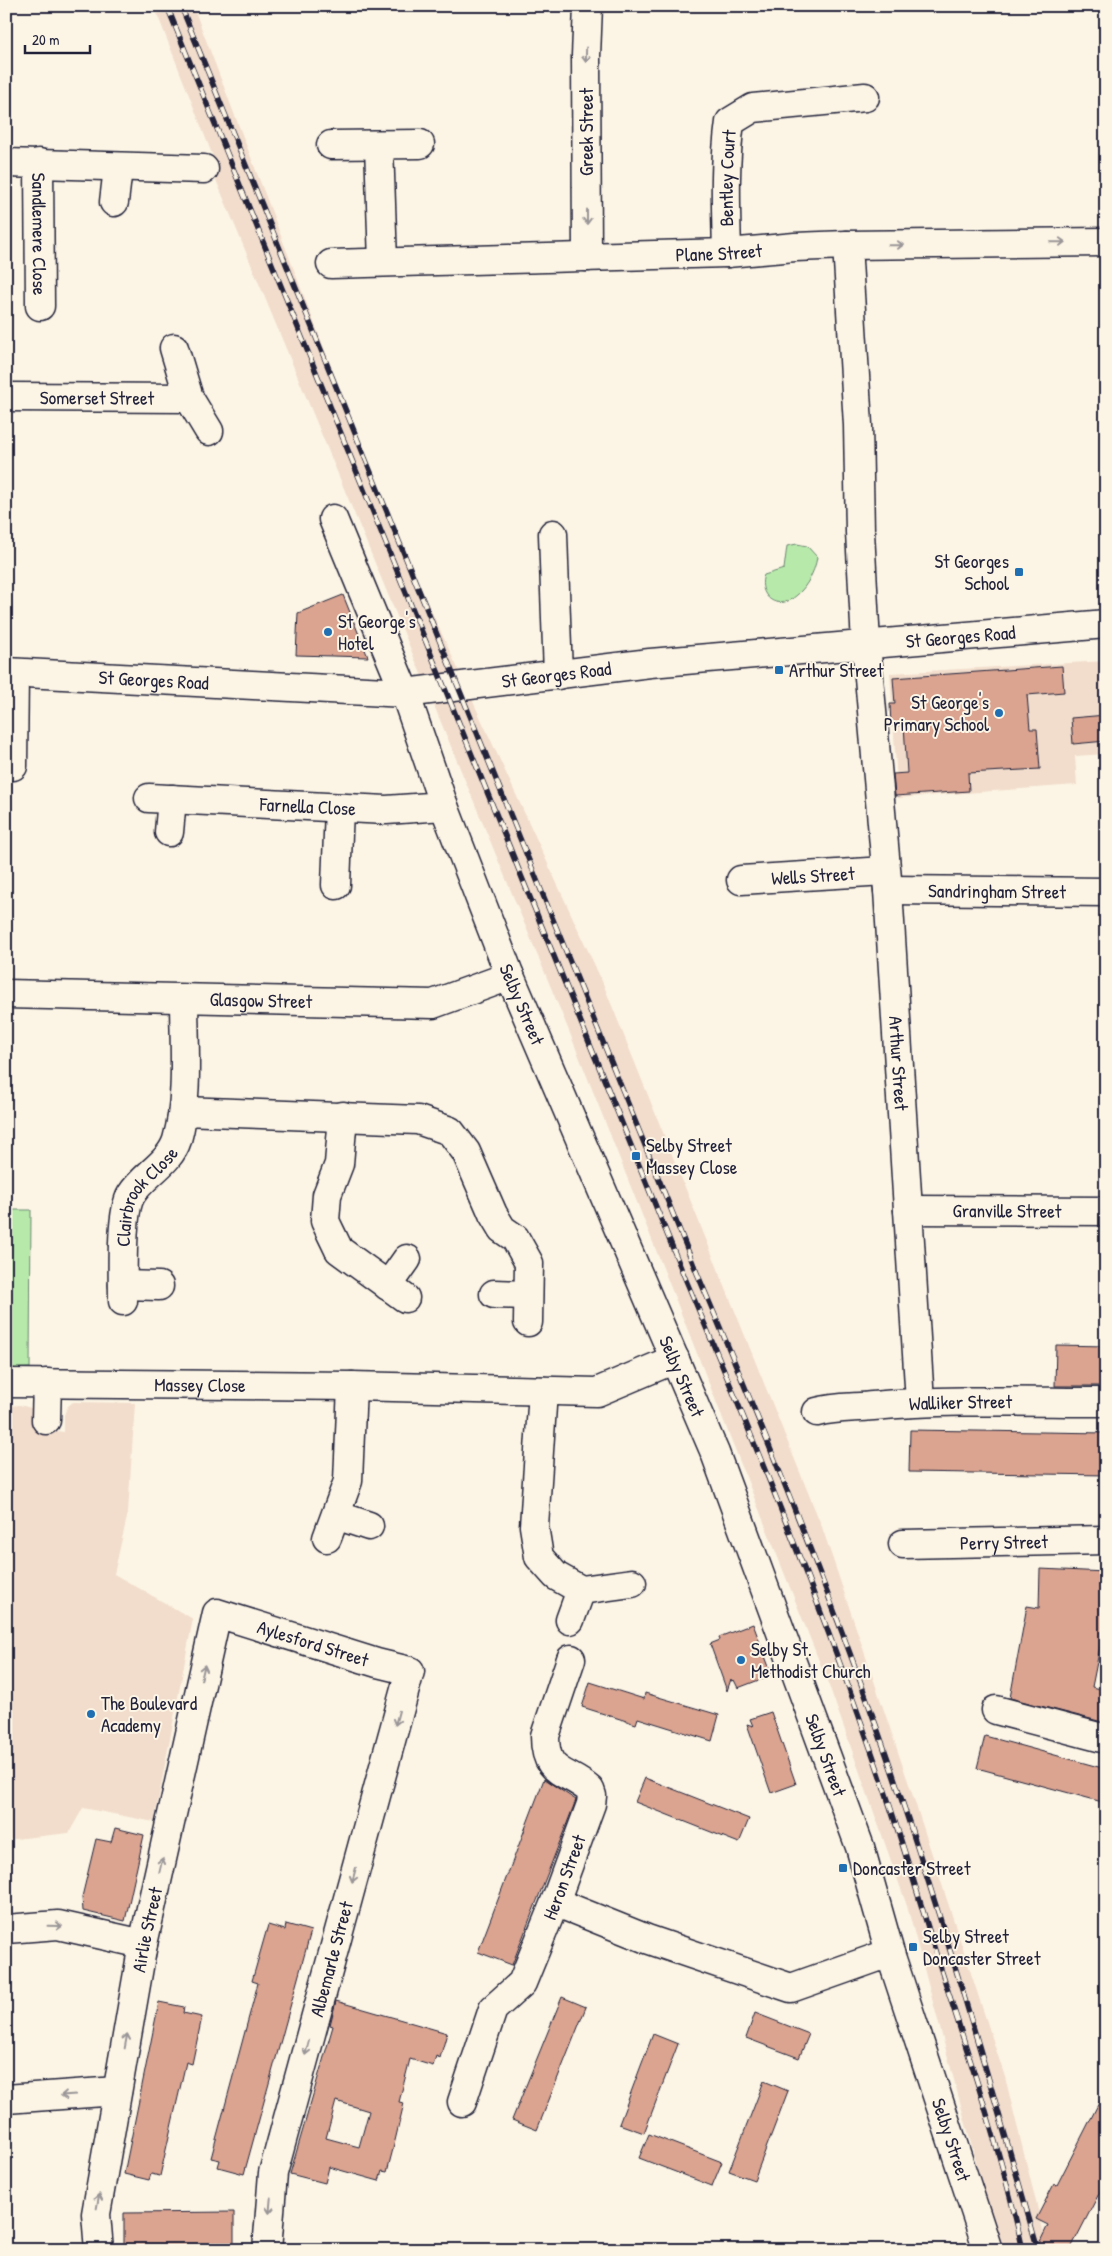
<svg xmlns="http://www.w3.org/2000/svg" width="1112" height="2256" font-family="'Patrick Hand',sans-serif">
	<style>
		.built { fill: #f2ddcc }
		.green { fill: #b7eaaa; stroke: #6c8672 }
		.building { fill: #daa490; stroke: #22223b; fill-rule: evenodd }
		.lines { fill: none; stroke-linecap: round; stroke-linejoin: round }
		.minor-casing { stroke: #22223b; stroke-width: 31 }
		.minor { stroke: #fcf5e5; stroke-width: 28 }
		.rail-casing { stroke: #22223b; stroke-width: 5.5 }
		.rail { stroke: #fcf5e5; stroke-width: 4; stroke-dasharray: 11; stroke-linecap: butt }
		.oneway { stroke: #9a9698 }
		.poi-dot { fill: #1f6fb2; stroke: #fcf5e5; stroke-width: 2 }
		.labels { text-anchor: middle; stroke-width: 4; stroke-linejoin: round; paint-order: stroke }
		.street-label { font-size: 19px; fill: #22223b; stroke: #fcf5e5 }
		.poi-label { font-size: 19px; fill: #22223b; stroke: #fcf5e5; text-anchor: start }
	</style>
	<rect width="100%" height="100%" fill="#fcf5e5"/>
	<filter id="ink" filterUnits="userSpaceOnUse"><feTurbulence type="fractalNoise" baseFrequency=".02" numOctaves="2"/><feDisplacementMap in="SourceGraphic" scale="10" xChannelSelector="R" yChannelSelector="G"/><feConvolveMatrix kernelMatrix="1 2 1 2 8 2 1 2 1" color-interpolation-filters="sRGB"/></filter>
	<g filter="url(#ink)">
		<path class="built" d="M 154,6 L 193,6 L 392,526 L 602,981 L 822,1527 L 915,1802 L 1005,2077 L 1048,2250 L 1000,2250 L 907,1906 L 831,1691 L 569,1031 L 214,175 L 219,172 Z
			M 1106,661 L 1106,754 L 1075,756 L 1077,785 L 898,798 L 890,673 Z
			M 73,1402 L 135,1403 L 128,1513 L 114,1574 L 193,1619 L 154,1822 L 83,1808 L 69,1833 L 6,1840 L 6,1406 L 20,1405 L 31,1408 L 35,1416 L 34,1428 L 64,1432 L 64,1415 L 67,1407 Z"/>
		<path class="green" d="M 797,544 L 807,546 L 817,557 C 815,572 804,594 788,601 C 770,608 758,590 764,575 L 784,569 L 787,546 Z
			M 6,1210 L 31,1210 L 30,1368 L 6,1369 Z"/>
		<path class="building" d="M 343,595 L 368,657 L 296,655 L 298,613 Z
			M 1062,666 L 1064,692 L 1027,695 L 1030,729 L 1037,729 L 1040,769 L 968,773 L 969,791 L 895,796 L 893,774 L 907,773 L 904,725 L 891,726 L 890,704 L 895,704 L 893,678 Z
			M 1106,715 L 1106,741 L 1073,744 L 1071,718 Z
			M 1056,1345 L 1106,1346 L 1106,1386 L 1055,1386 Z
			M 910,1430 L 1106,1433 L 1106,1475 L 909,1472 Z
			M 1040,1569 L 1106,1572 L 1106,1617 L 1092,1687 L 1106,1690 L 1106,1723 L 1010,1698 L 1027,1606 L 1039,1608 Z
			M 753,1624 L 772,1675 L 738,1688 L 734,1680 L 731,1681 L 731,1679 L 727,1691 L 710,1644 L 720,1640 L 719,1637 Z
			M 590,1682 L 644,1699 L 645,1693 L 719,1715 L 712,1741 L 638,1718 L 636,1724 L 582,1707 Z
			M 771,1712 L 796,1784 L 771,1793 L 747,1724 L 753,1726 L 750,1719 Z
			M 985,1736 L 1106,1769 L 1106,1803 L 977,1768 Z
			M 645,1778 L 749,1819 L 739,1843 L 635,1802 Z
			M 544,1779 L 576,1800 L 512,1965 L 478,1952 Z
			M 115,1828 L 144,1835 L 125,1921 L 83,1911 L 82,1897 L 96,1839 L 111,1842 Z
			M 286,1924 L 311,1931 L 244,2174 L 218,2167 L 220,2160 L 211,2158 L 258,1983 L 252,1981 L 268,1925 L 285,1930 Z
			M 562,1997 L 586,2007 L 537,2130 L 512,2120 Z
			M 336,2001 L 447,2033 L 440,2058 L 436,2056 L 433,2066 L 410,2059 L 399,2102 L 404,2103 L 393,2149 L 387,2172 L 382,2171 L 379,2181 L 329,2167 L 325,2183 L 290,2174 L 333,2026 L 330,2025 ZM 336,2101 L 369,2111 L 359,2147 L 326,2138 Z
			M 159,2002 L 184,2007 L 183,2013 L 202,2017 L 192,2064 L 186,2062 L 160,2176 L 151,2174 L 149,2180 L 124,2174 Z
			M 755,2013 L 809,2034 L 799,2058 L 746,2038 Z
			M 653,2034 L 678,2044 L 644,2133 L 619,2124 Z
			M 764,2081 L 788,2091 L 754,2180 L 729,2171 Z
			M 1106,2089 L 1106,2180 L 1070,2250 L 1036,2250 L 1048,2225 L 1036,2219 L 1054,2184 L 1057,2185 Z
			M 649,2134 L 722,2162 L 712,2186 L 639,2158 Z
			M 234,2212 L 234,2250 L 124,2250 L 124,2213 Z"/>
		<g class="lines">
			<defs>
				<g id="minor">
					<path d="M 331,145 L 420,144"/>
					<path d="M 379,146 L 383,262"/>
					<path d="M 6,163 L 204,169"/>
					<path id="s1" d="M 39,163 L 40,306"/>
					<path d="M 114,202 L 118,168"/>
					<path id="s2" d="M 847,245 L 858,425 L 860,532 L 866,644 L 888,890 L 920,1402"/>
					<path id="s3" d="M 727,253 C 726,209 724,165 730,122 L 753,108 L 865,97"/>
					<path d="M 587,257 L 586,56 L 588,6"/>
					<path id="s4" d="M 331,264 L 727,253 L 795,247 L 847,245 L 1106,242"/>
					<path d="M 174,348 L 189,398 L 209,431"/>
					<path id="s5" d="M 6,397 L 189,398"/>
					<path id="s6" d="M 333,519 L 405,693 L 444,806 L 510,976 L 715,1453 L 860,1847 L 890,1953 L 988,2250"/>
					<path d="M 553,534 L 558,675"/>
					<path id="s7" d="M 6,672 L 405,693 L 650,663 L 1106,624"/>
					<path d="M 13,766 L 14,673"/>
					<path id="s8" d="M 149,798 L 386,810 L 444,806"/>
					<path d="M 169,832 L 172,799"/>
					<path id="s9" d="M 741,880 L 885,871"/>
					<path d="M 336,885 L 339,808"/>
					<path id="s10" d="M 888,890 L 1106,892"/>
					<path id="s11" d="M 6,994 L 433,1004 L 510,976"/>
					<path d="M 183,1111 L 418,1120 L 450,1131 L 466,1152 L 493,1214 L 502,1229 L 515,1238 L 529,1263 L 528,1322"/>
					<path d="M 343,1116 L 339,1164 L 327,1195 L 325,1221 L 339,1250 L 405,1298"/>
					<path id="s12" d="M 908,1210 L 1106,1211"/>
					<path d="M 123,1285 L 159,1286"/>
					<path d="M 388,1286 L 407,1259"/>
					<path d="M 494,1294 L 528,1295"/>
					<path id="s13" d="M 123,1301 C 123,1277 120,1214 131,1195 C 143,1175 170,1163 177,1140 C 189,1099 184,1042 184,999"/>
					<path id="s14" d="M 6,1383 L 352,1386 L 597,1392 L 675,1359"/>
					<path d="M 543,1391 L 534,1526 L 539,1557 L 556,1576 L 581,1590 L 632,1583"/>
					<path id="s15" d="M 817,1412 C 835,1407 854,1408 873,1406 C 950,1399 1028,1402 1106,1402"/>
					<path d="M 46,1420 L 47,1383"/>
					<path d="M 336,1515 L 369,1526"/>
					<path d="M 327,1538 L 348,1481 L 352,1386"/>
					<path id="s16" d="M 903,1544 L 1106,1540"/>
					<path d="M 570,1620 L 581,1590"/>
					<path d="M 996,1710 L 1106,1739"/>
					<path d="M 555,1902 L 647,1939 L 791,1988 L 890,1953"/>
					<path d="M 6,1929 L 58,1925 L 143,1944"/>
					<path d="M 6,2099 L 117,2091"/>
					<path id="s17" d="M 462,2102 L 493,2009 L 522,1983 L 555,1902 L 591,1804 L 592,1796 L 590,1790 C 566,1769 545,1776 545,1736 L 571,1659"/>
					<path id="s18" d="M 99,2250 L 96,2214 L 143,1944 L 217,1613 L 377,1663 L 410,1671 L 273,2173 L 267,2250"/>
				</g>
			</defs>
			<use href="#minor" class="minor-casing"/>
			<use href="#minor" class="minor"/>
			<defs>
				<path id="rail" d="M 167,6 L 685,1278 C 752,1434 815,1590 871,1750 C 895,1818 916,1888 937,1957 C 968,2053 1001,2151 1023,2250
					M 181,6 L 697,1273 C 764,1430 828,1587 884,1748 C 941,1913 990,2081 1038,2250"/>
			</defs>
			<use href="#rail" class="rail-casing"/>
			<use href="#rail" class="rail"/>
		</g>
		<defs><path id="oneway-shaft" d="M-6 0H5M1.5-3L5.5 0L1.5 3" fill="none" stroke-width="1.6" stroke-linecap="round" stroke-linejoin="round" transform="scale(1.25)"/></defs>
		<g class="oneway">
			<use href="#oneway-shaft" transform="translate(586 55) rotate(91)"/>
			<use href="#oneway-shaft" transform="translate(587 217) rotate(90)"/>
			<use href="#oneway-shaft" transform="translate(1058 242) rotate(-1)"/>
			<use href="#oneway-shaft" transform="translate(896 245) rotate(-1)"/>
			<use href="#oneway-shaft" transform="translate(203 1672) rotate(-77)"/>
			<use href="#oneway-shaft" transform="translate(397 1718) rotate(105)"/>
			<use href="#oneway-shaft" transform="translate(161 1865) rotate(-77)"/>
			<use href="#oneway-shaft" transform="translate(354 1875) rotate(105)"/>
			<use href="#oneway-shaft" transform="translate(55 1926) rotate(1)"/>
			<use href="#oneway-shaft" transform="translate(126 2041) rotate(-80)"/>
			<use href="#oneway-shaft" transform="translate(307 2048) rotate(105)"/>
			<use href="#oneway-shaft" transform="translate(68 2095) rotate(176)"/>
			<use href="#oneway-shaft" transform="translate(98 2201) rotate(-80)"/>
			<use href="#oneway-shaft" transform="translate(270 2206) rotate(95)"/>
		</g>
	</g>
	<g class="poi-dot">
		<rect x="1014" y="567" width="10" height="10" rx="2.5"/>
		<circle cx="328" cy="632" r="5"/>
		<rect x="774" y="665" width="10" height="10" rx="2.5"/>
		<circle cx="999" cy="713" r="5"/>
		<rect x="631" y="1151" width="10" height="10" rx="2.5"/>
		<circle cx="741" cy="1660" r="5"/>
		<circle cx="91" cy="1714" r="5"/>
		<rect x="838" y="1863" width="10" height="10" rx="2.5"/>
		<rect x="908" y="1942" width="10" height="10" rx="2.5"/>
	</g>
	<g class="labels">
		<g class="street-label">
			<text transform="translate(586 132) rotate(-90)" y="7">Greek Street</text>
			<text dy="7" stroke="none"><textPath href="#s3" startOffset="75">Bentley Court</textPath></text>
			<text dy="7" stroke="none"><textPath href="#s1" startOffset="71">Sandlemere Close</textPath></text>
			<text dy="7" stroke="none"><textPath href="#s4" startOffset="388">Plane Street</textPath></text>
			<text dy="7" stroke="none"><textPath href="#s5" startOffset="91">Somerset Street</textPath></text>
			<text dy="7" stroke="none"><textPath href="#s7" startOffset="958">St Georges Road</textPath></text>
			<text dy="7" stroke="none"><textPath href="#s7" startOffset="552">St Georges Road</textPath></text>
			<text dy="7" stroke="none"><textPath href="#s7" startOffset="148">St Georges Road</textPath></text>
			<text dy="7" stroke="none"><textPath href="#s8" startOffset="159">Farnella Close</textPath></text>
			<text dy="7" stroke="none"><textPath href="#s9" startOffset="72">Wells Street</textPath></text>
			<text dy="7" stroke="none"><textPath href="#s10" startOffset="109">Sandringham Street</textPath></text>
			<text dy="7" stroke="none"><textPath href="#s11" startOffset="255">Glasgow Street</textPath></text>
			<text dy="7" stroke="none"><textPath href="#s6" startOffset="521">Selby Street</textPath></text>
			<text dy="7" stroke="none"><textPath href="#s2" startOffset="820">Arthur Street</textPath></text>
			<text dy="7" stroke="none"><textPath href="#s13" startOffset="112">Clairbrook Close</textPath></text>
			<text dy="7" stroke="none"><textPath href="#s12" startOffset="99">Granville Street</textPath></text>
			<text dy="7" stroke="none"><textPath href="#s6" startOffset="926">Selby Street</textPath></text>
			<text dy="7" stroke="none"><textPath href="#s14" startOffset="194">Massey Close</textPath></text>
			<text dy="7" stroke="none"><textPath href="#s15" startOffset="144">Walliker Street</textPath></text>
			<text dy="7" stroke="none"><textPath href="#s16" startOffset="101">Perry Street</textPath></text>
			<text dy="7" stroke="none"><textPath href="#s18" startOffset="750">Aylesford Street</textPath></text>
			<text dy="7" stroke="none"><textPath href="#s6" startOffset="1331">Selby Street</textPath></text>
			<text dy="7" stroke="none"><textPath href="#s17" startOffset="251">Heron Street</textPath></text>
			<text dy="7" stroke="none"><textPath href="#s18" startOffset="325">Airlie Street</textPath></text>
			<text transform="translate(331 1959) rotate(-75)" y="7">Albemarle Street</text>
			<text dy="7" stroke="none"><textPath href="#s6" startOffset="1736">Selby Street</textPath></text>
		</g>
		<g class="poi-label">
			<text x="1009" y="568" text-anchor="end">St Georges<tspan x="1009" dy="22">School</tspan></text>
			<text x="338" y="628">St George's<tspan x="338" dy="22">Hotel</tspan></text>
			<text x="789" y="677">Arthur Street</text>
			<text x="989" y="709" text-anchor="end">St George's<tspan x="989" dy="22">Primary School</tspan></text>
			<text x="646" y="1152">Selby Street<tspan x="646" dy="22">Massey Close</tspan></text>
			<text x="751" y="1656">Selby St.<tspan x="751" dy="22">Methodist Church</tspan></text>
			<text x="101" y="1710">The Boulevard<tspan x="101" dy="22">Academy</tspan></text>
			<text x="853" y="1875">Doncaster Street</text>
			<text x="923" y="1943">Selby Street<tspan x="923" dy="22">Doncaster Street</tspan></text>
		</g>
	</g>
	<rect width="1112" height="2256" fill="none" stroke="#fcf5e5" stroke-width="25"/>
	<rect x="12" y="12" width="1087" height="2231" fill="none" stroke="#22223b" stroke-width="2" filter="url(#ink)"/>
	<path d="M25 45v8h65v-8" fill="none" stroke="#22223b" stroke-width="2.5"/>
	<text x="32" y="45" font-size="15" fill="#22223b" stroke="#fcf5e5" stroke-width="4" paint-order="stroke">20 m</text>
</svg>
